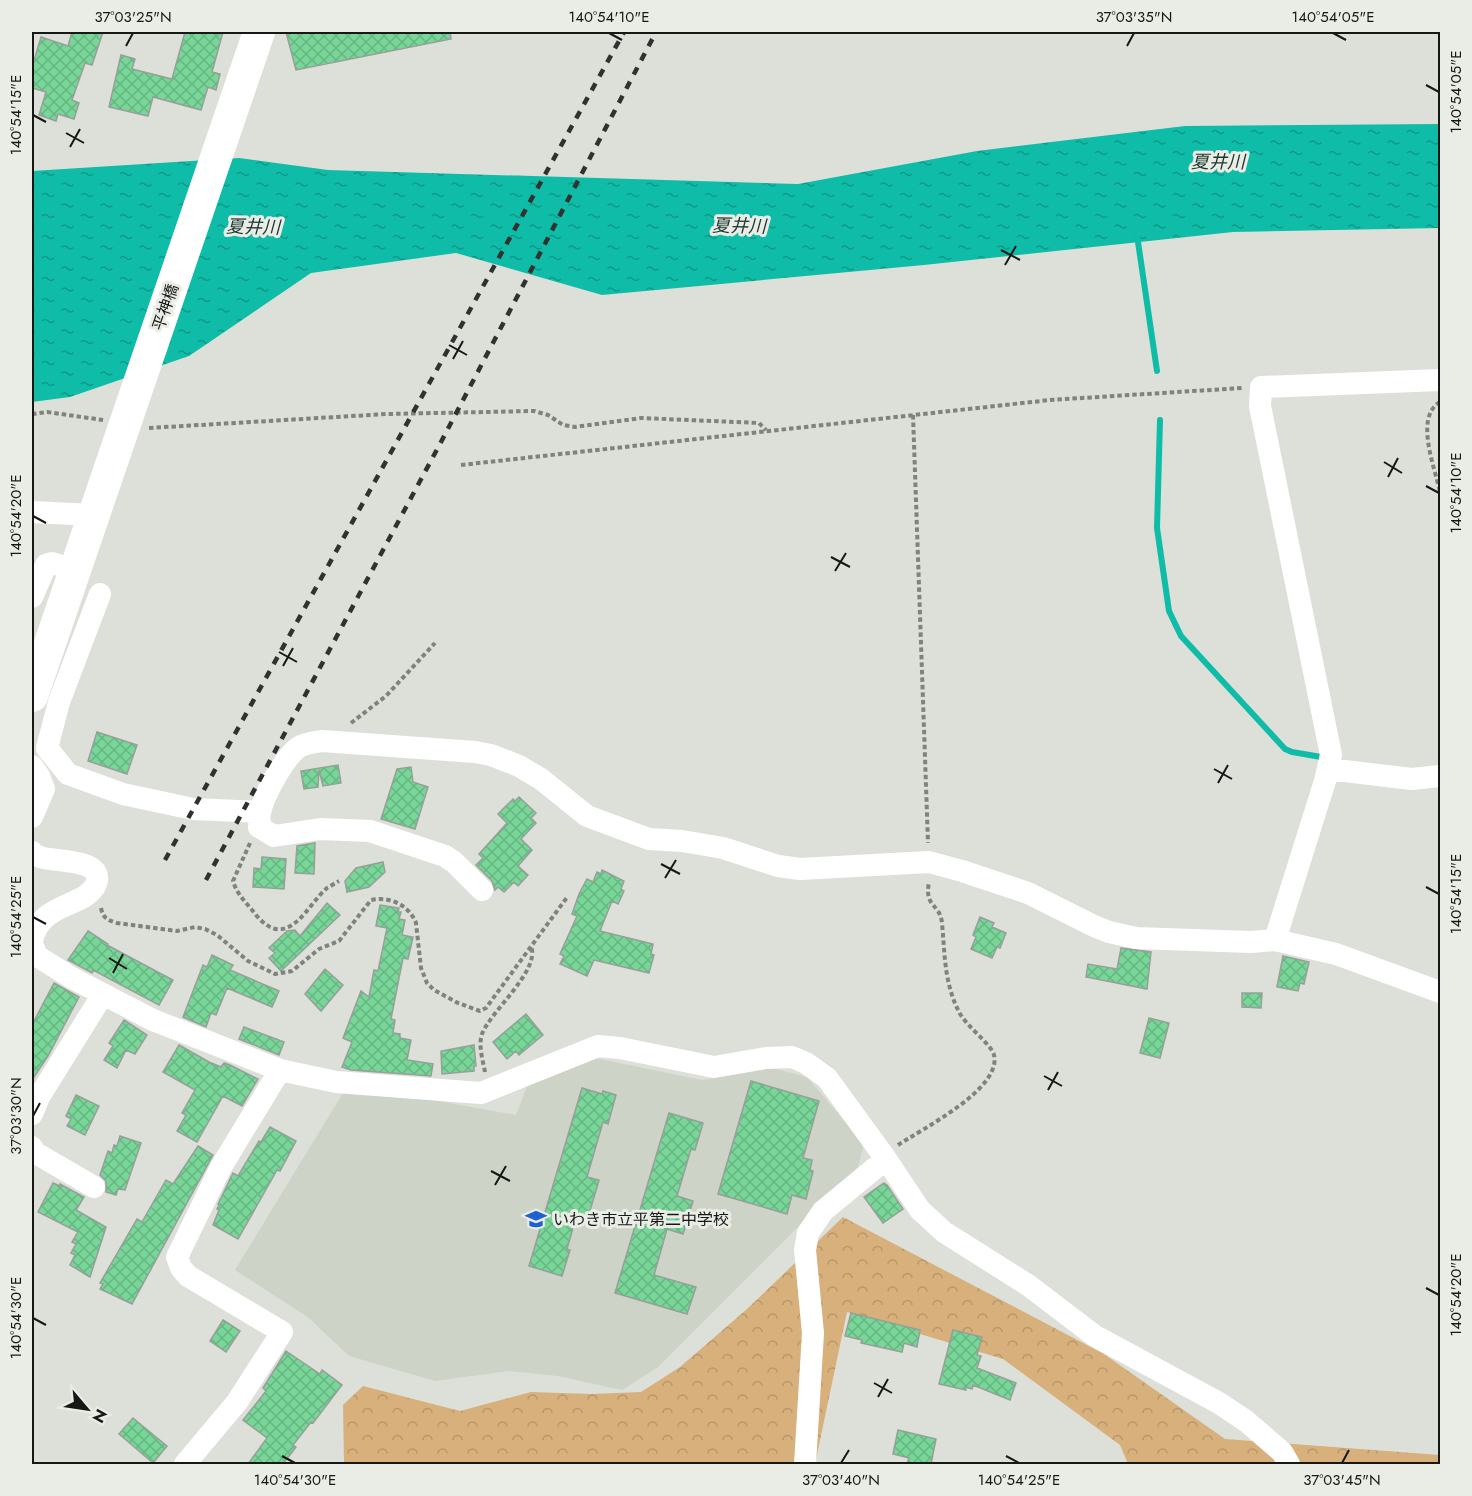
<svg xmlns="http://www.w3.org/2000/svg" width="1472" height="1496" font-family="Jost,'Noto Sans JP',sans-serif">
	<style>
		.built { fill: #cdd3c6 }
		.forest { fill: url(#forest-crowns) }
		.water { fill: url(#water-ripples) }
		.lines { fill: none; stroke-linecap: round; stroke-linejoin: round }
		.stream { stroke: #0fbca7; stroke-width: 6 }
		.building { fill: url(#building-cross-hatch); stroke: #989e99; stroke-width: 1.5 }
		.path { stroke: #80827e; stroke-width: 4; stroke-dasharray: 4.5 3; stroke-linecap: butt }
		.street { stroke: #fff; stroke-width: 22 }
		.secondary { stroke: #fff; stroke-width: 32 }
		.rail { stroke: #31322f; stroke-width: 4.5; stroke-dasharray: 8 8; stroke-linecap: butt }
		.ticks { fill: none; stroke: #171816; stroke-width: 2 }
		.labels { text-anchor: middle; stroke-width: 6; stroke-linejoin: round; paint-order: stroke }
		.street-label { font-size: 16px; fill: #171816; stroke: #eaede6 }
		.poi-label { font-size: 16px; fill: #171816; stroke: #eaede6; text-anchor: start }
		.water-label { font-size: 18px; font-style: italic; fill: #1d3531; stroke: #eaede6 }
		.neatline { fill: none; stroke: #171816; stroke-width: 2 }
		.ticks-label { font-size: 15px; text-anchor: middle; fill: #171816 }
	</style>
	<defs>
		<pattern id="forest-crowns" width="20" height="18" patternUnits="userSpaceOnUse" patternTransform="scale(1.5)"><rect width="20" height="18" fill="#d7b07c"/><path d="M2 6a3 3 0 1 1 6 0M12 15a3 3 0 1 1 6 0" fill="none" stroke="#b8976a"/></pattern>
		<pattern id="water-ripples" width="26" height="14" patternUnits="userSpaceOnUse" patternTransform="scale(1.5)"><rect width="26" height="14" fill="#0fbca7"/><path d="M2 4q2-2 4 0t4 0M15 11q2-2 4 0t4 0" fill="none" stroke="#0d9887"/></pattern>
		<pattern id="building-cross-hatch" width="8" height="8" patternUnits="userSpaceOnUse" patternTransform="scale(1.5)"><rect width="8" height="8" fill="#77d698"/><path d="M0 0l8 8M0 8l8-8" fill="none" stroke="#66b782"/></pattern>
	</defs>
	<rect width="100%" height="100%" fill="#dde0d9"/>
	<path class="built" d="M 595,1058 L 702,1080 L 772,1068 L 807,1077 L 864,1144 L 858,1167 L 658,1367 L 622,1390 L 558,1376 L 509,1371 L 435,1381 L 349,1356 L 309,1318 L 235,1270 L 343,1093 L 433,1100 L 516,1115 L 528,1084 Z"/>
	<path class="forest" d="M 843,1217 L 1104,1354 L 1225,1439 L 1440,1455 L 1440,1464 L 1128,1464 L 1120,1445 L 1003,1359 L 847,1312 L 815,1464 L 346,1464 L 344,1462 L 343,1405 L 363,1386 L 460,1411 L 531,1392 L 591,1394 L 641,1392 L 680,1367 L 747,1309 Z"/>
	<path class="water" d="M 1440,124 L 1440,228 L 1233,232 L 924,265 L 602,295 L 456,253 L 311,273 L 189,356 L 70,397 L 32,402 L 32,171 L 239,158 L 328,170 L 798,184 L 977,151 L 1185,126 Z"/>
	<g class="lines">
		<path class="stream" d="M 1137,235 L 1157,371
			M 1160,420 L 1157,528 L 1169,611 L 1181,636 L 1285,749 L 1292,752 L 1327,758"/>
	</g>
	<path class="building" d="M 72,32 L 103,32 L 92,65 L 85,63 L 72,100 L 79,103 L 74,119 L 58,114 L 56,121 L 39,115 L 46,92 L 32,88 L 32,67 L 41,37 L 68,46 Z
		M 185,32 L 223,32 L 212,72 L 220,74 L 216,90 L 208,87 L 201,110 L 153,97 L 148,116 L 109,107 L 121,55 L 135,59 L 132,69 L 172,79 Z
		M 286,32 L 450,32 L 451,39 L 296,70 Z
		M 97,732 L 137,745 L 127,774 L 88,761 Z
		M 338,765 L 341,783 L 323,786 L 319,770 L 318,787 L 304,789 L 301,771 Z
		M 411,767 L 413,782 L 428,787 L 415,829 L 381,819 L 397,769 Z
		M 519,797 L 536,813 L 531,818 L 536,823 L 521,839 L 532,850 L 518,866 L 528,875 L 518,886 L 514,882 L 504,892 L 498,887 L 495,890 L 492,881 L 476,865 L 483,858 L 479,854 L 507,823 L 498,814 L 513,799 L 515,801 Z
		M 315,843 L 314,874 L 295,873 L 297,846 Z
		M 262,857 L 286,859 L 284,889 L 253,887 L 254,868 L 261,869 Z
		M 383,862 L 385,872 L 369,887 L 347,892 L 345,881 L 356,868 Z
		M 602,870 L 624,881 L 621,889 L 624,891 L 618,904 L 612,901 L 600,931 L 653,944 L 651,954 L 654,955 L 649,973 L 594,960 L 587,976 L 560,964 L 564,956 L 560,954 L 577,916 L 572,914 L 579,894 L 587,879 L 593,882 L 597,872 L 601,874 Z
		M 327,903 L 340,915 L 281,971 L 269,958 L 275,953 L 269,948 L 287,931 L 295,930 L 300,936 Z
		M 380,905 L 399,908 L 398,912 L 401,912 L 399,919 L 405,920 L 402,935 L 413,937 L 408,959 L 403,958 L 391,1019 L 395,1020 L 393,1033 L 400,1034 L 400,1038 L 411,1040 L 407,1060 L 433,1064 L 431,1076 L 351,1070 L 342,1067 L 352,1042 L 343,1038 L 361,991 L 369,997 L 374,970 L 378,971 L 387,928 L 376,926 Z
		M 980,917 L 994,923 L 992,927 L 1006,933 L 1000,948 L 997,947 L 992,958 L 971,949 L 976,937 L 973,935 Z
		M 88,931 L 108,944 L 107,945 L 173,980 L 159,1005 L 93,970 L 92,973 L 68,960 Z
		M 1121,948 L 1151,952 L 1147,989 L 1086,977 L 1088,964 L 1117,969 Z
		M 212,955 L 233,965 L 230,970 L 279,991 L 272,1007 L 227,988 L 216,1015 L 211,1013 L 206,1027 L 183,1017 L 203,965 L 207,967 Z
		M 1283,956 L 1309,962 L 1304,984 L 1300,983 L 1298,991 L 1277,987 Z
		M 325,969 L 343,985 L 321,1011 L 305,994 Z
		M 54,983 L 79,997 L 48,1056 L 32,1080 L 32,1025 Z
		M 1242,993 L 1262,993 L 1261,1008 L 1242,1007 Z
		M 526,1014 L 543,1035 L 519,1055 L 516,1051 L 507,1059 L 493,1042 Z
		M 1149,1018 L 1169,1023 L 1160,1058 L 1140,1053 Z
		M 124,1020 L 147,1035 L 135,1054 L 126,1050 L 117,1068 L 104,1060 L 113,1046 L 109,1043 Z
		M 244,1027 L 284,1042 L 279,1055 L 239,1039 Z
		M 179,1045 L 209,1062 L 221,1067 L 224,1063 L 230,1065 L 258,1079 L 242,1106 L 223,1096 L 197,1142 L 177,1131 L 186,1115 L 182,1113 L 195,1090 L 163,1072 Z
		M 474,1045 L 476,1066 L 474,1066 L 474,1071 L 442,1074 L 441,1051 Z
		M 751,1081 L 819,1101 L 803,1158 L 812,1160 L 810,1170 L 813,1171 L 806,1199 L 792,1195 L 787,1214 L 718,1194 Z
		M 582,1088 L 602,1094 L 603,1091 L 616,1095 L 608,1124 L 603,1122 L 587,1177 L 599,1180 L 594,1197 L 587,1221 L 576,1217 L 567,1249 L 570,1250 L 562,1276 L 529,1266 Z
		M 76,1095 L 99,1106 L 85,1135 L 67,1126 L 71,1119 L 66,1116 Z
		M 669,1113 L 703,1123 L 695,1150 L 691,1149 L 677,1196 L 693,1201 L 683,1234 L 667,1229 L 654,1275 L 696,1287 L 687,1314 L 615,1293 Z
		M 270,1127 L 296,1141 L 280,1171 L 277,1170 L 238,1239 L 213,1225 L 219,1210 L 217,1209 L 219,1205 L 218,1204 L 233,1173 L 238,1176 L 259,1141 L 261,1142 Z
		M 120,1136 L 141,1143 L 125,1190 L 118,1189 L 116,1195 L 106,1192 L 106,1181 L 100,1175 L 108,1151 L 112,1153 L 114,1145 L 117,1146 Z
		M 198,1146 L 213,1155 L 132,1304 L 100,1289 L 103,1284 L 100,1283 L 137,1219 L 142,1222 L 166,1180 L 173,1184 Z
		M 53,1183 L 60,1186 L 60,1184 L 84,1197 L 76,1210 L 106,1227 L 90,1277 L 70,1265 L 75,1255 L 71,1253 L 76,1244 L 72,1242 L 78,1232 L 38,1212 Z
		M 884,1183 L 887,1185 L 903,1209 L 883,1223 L 864,1197 Z
		M 851,1313 L 920,1330 L 917,1347 L 904,1343 L 902,1352 L 861,1343 L 862,1340 L 845,1336 Z
		M 223,1320 L 240,1331 L 226,1352 L 210,1341 Z
		M 953,1330 L 982,1337 L 977,1355 L 981,1356 L 977,1368 L 1016,1383 L 1010,1400 L 973,1385 L 972,1389 L 966,1387 L 966,1390 L 939,1384 Z
		M 286,1351 L 320,1374 L 322,1370 L 342,1385 L 313,1423 L 311,1422 L 293,1445 L 296,1447 L 283,1464 L 248,1464 L 267,1438 L 243,1420 L 266,1391 L 263,1388 Z
		M 133,1418 L 167,1446 L 153,1463 L 119,1434 Z
		M 898,1430 L 936,1439 L 931,1464 L 907,1464 L 909,1458 L 893,1454 Z"/>
	<g class="lines">
		<path class="path" d="M 1440,402 C 1414,417 1435,468 1440,492
			M 32,414 L 47,412 L 103,420
			M 913,415 L 928,843
			M 149,428 L 387,414 L 534,411 L 548,415 L 563,425 L 575,427 L 641,418 L 759,423 L 766,430
			M 461,465 L 1050,400 L 1242,388
			M 351,723 L 386,696 L 435,643
			M 250,843 L 233,881 C 237,895 247,903 256,915 C 288,953 307,905 327,888 C 331,886 335,883 339,881
			M 101,908 C 103,918 107,920 117,923 L 177,931 L 195,927 L 205,929 L 217,935 L 248,961 L 275,974 L 292,971 L 319,949 L 339,941 L 371,900 C 390,896 409,905 416,923 L 421,968 L 427,983 L 434,990 L 458,1003 L 480,1011 L 486,1008 L 568,896
			M 485,1072 C 483,1061 478,1045 482,1034 C 490,1012 541,970 531,946
			M 898,1145 C 922,1129 1002,1089 994,1055 C 992,1045 966,1026 959,1012 C 944,982 945,955 942,923 C 940,903 924,908 929,882"/>
		<path class="street" d="M 32,512 L 94,515
			M 100,594 L 59,702 L 47,748 L 68,774 L 123,794 L 193,809 L 260,812
			M 32,597 L 46,565 L 52,563 L 76,570
			M 32,766 L 39,776 L 44,789 L 32,817
			M 1328,769 L 1412,779 L 1440,776
			M 32,852 C 34,854 37,856 40,857 C 53,862 106,858 96,884 C 86,908 40,901 32,941
			M 482,890 L 454,862 L 445,856 L 370,831 L 320,829 L 274,836 L 259,827 C 260,822 259,817 260,813 C 263,796 285,756 299,747 C 305,743 315,742 322,741 L 475,752 L 491,755 L 519,766 L 541,779 L 587,816 L 649,839 L 682,841 L 723,848 L 778,866 L 800,869 L 929,862 L 962,871 L 1028,893 L 1094,926 L 1109,932 L 1136,938 L 1251,942 L 1275,940 L 1336,954 L 1440,992
			M 1275,940 L 1325,781 L 1331,755 L 1260,406 L 1261,387 L 1440,380
			M 32,944 L 37,956 L 72,978 L 153,1020 L 280,1070 L 336,1082 L 481,1093 L 598,1046 L 620,1048 L 714,1067 L 766,1058 L 792,1057 L 806,1063 L 827,1078 L 886,1159 L 920,1210 L 944,1232 L 1028,1285 L 1095,1336 L 1219,1403 L 1246,1421 L 1282,1452 L 1289,1464
			M 32,1114 L 39,1097 L 103,994
			M 32,1147 L 34,1152 L 94,1187
			M 185,1464 L 237,1402 L 282,1332 L 188,1276 L 181,1268 L 177,1257 L 221,1167 L 280,1070
			M 805,1464 L 813,1333 L 805,1250 L 808,1233 L 823,1211 L 886,1159"/>
		<path class="secondary" d="M 32,696 L 259,32"/>
		<path class="rail" d="M 165,860 L 624,32
			M 206,880 L 441,442 L 656,32"/>
	</g>
	<path class="ticks" d="M 609,33 L 622,40M 1333,33 L 1346,40M 126,46 L 133,33M 1127,46 L 1134,33M 1426,85 L 1439,92M 33,115 L 46,122M 66,133 L 84,143M 70,147 L 80,129M 1001,250 L 1020,260M 1005,265 L 1016,246M 449,345 L 467,355M 453,359 L 463,341M 1384,462 L 1402,473M 1388,477 L 1398,458M 1426,486 L 1439,493M 33,516 L 46,523M 831,557 L 850,567M 835,571 L 846,553M 279,652 L 297,662M 283,666 L 293,648M 1214,769 L 1232,779M 1218,783 L 1228,765M 661,864 L 680,874M 665,878 L 676,860M 1426,887 L 1439,894M 33,917 L 46,924M 109,958 L 127,969M 113,973 L 123,954M 1044,1076 L 1062,1086M 1048,1090 L 1058,1072M 33,1116 L 40,1103M 491,1171 L 510,1181M 495,1185 L 506,1166M 1426,1288 L 1439,1295M 33,1318 L 46,1325M 874,1383 L 892,1393M 878,1397 L 888,1379M 282,1456 L 295,1463M 1006,1456 L 1019,1463M 841,1463 L 849,1450M 1342,1463 L 1349,1450"/>
	<defs>
		<symbol id="school-bare" viewBox="-9 -9 18 18"><path d="M0-5L7-2L0 1L-7-2ZM-4 1L0 2.5L4 1V4Q0 6-4 4Z" fill="#1f62ce" stroke="#eaede6" stroke-width="2.5" paint-order="stroke"/></symbol>
	</defs>
	<g fill-rule="evenodd">
		<use href="#school-bare" x="521" y="1204" width="30" height="30"/>
	</g>
	<g class="labels">
		<g class="street-label">
			<text transform="translate(165 307) rotate(-71)" y="6">平神橋</text>
		</g>
		<g class="poi-label">
			<text x="553" y="1225">いわき市立平第二中学校</text>
		</g>
		<g class="water-label">
			<text x="1218" y="168">夏井川</text>
			<text transform="translate(739 226) rotate(1)" y="6">夏井川</text>
			<text transform="translate(253 227) rotate(1)" y="6">夏井川</text>
		</g>
	</g>
	<rect width="1472" height="1496" fill="none" stroke="#eaede6" stroke-width="66"/>
	<g transform="translate(87 1409) rotate(119)" stroke="#eaede6" stroke-width="4.5" paint-order="stroke">
	<path d="M0-4.5L10 22L0 15L-10 22Z" fill="#171816"/>
	<text y="-9" font-size="16" font-weight="bold" text-anchor="middle" fill="#171816">N</text>
	</g>
	<rect x="33" y="33" width="1406" height="1430" class="neatline"/>
	<g class="ticks-label">
		<text x="133" y="22">37°03'25"N</text>
		<text x="609" y="22">140°54'10"E</text>
		<text x="1134" y="22">37°03'35"N</text>
		<text x="1333" y="22">140°54'05"E</text>
		<text transform="translate(1456 92) rotate(-90)" y="5">140°54'05"E</text>
		<text transform="translate(16 115) rotate(-90)" y="5">140°54'15"E</text>
		<text transform="translate(1456 493) rotate(-90)" y="5">140°54'10"E</text>
		<text transform="translate(16 516) rotate(-90)" y="5">140°54'20"E</text>
		<text transform="translate(1456 894) rotate(-90)" y="5">140°54'15"E</text>
		<text transform="translate(16 917) rotate(-90)" y="5">140°54'25"E</text>
		<text transform="translate(16 1116) rotate(-90)" y="5">37°03'30"N</text>
		<text transform="translate(1456 1295) rotate(-90)" y="5">140°54'20"E</text>
		<text transform="translate(16 1318) rotate(-90)" y="5">140°54'30"E</text>
		<text x="295" y="1485">140°54'30"E</text>
		<text x="841" y="1485">37°03'40"N</text>
		<text x="1019" y="1485">140°54'25"E</text>
		<text x="1342" y="1485">37°03'45"N</text>
	</g>
</svg>
